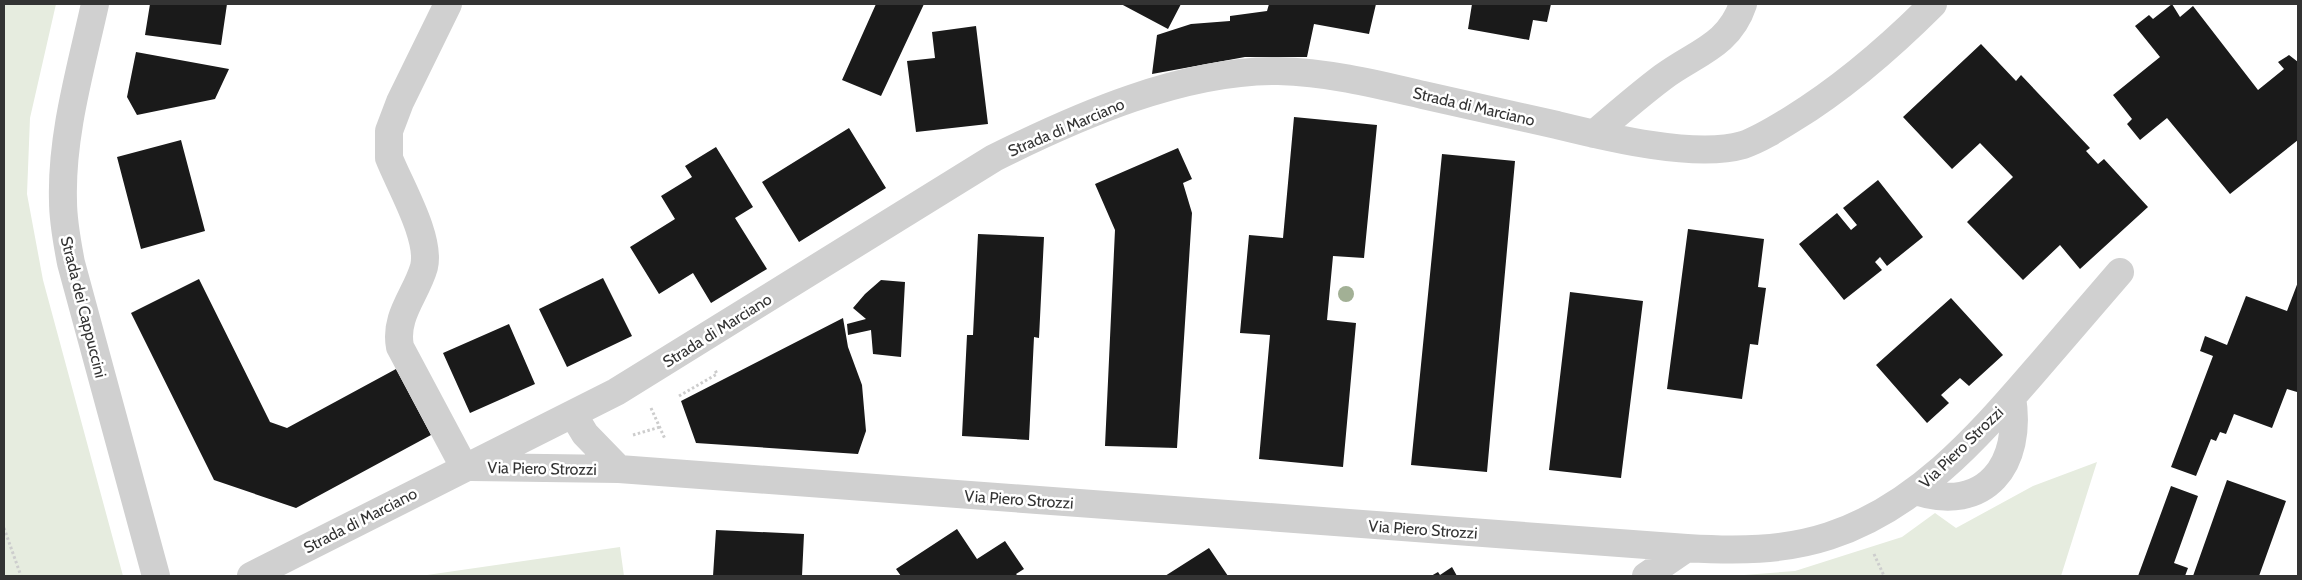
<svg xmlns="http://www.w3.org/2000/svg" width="2302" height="580" font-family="Cabin,sans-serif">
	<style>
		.green { fill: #e6ecdf }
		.building { fill: #1a1a1a }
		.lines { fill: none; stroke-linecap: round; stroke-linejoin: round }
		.path { stroke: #cdcdcd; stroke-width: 3; stroke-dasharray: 2.5 2.5; stroke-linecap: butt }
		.minor { stroke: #d0d0d0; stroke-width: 28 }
		.tree { fill: #a2b095 }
		.labels { text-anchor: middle; stroke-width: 5; stroke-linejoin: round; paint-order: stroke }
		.street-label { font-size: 16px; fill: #333; stroke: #fff }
	</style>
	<rect width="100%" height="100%" fill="#fff"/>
	<path class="green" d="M 4,4 L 56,4 L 30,118 L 27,194 L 43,280 L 123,576 L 4,576 Z
		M 2097,462 L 2061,576 L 1678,576 L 1744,575 L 1795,571 L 1902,537 L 1935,513 L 1956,528 L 2033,486 Z
		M 620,547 L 624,576 L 420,576 Z"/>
	<path class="building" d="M 150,4 L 227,4 L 221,45 L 145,35 Z
		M 876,4 L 924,4 L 881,96 L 842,80 Z
		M 1121,4 L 1181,4 L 1168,29 Z
		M 1269,4 L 1376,4 L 1369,34 L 1314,24 L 1307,57 L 1245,57 L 1152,74 L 1157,35 L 1191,24 L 1230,21 L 1230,16 L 1267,11 Z
		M 1472,4 L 1551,4 L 1547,22 L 1533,20 L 1529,40 L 1468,29 Z
		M 2172,4 L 2180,17 L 2193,6 L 2258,90 L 2284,69 L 2278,62 L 2289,55 L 2298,62 L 2298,140 L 2230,194 L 2167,118 L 2140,140 L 2127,124 L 2132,119 L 2113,95 L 2160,57 L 2135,26 L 2149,15 L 2153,19 Z
		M 976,26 L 988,124 L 916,132 L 907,61 L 935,58 L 932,32 Z
		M 1981,44 L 2016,81 L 2021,75 L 2090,148 L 2086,151 L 2098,164 L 2104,159 L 2148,207 L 2080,269 L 2060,245 L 2023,280 L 1967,222 L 2013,177 L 1980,143 L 1952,169 L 1903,117 Z
		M 136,52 L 229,69 L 215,99 L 137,115 L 127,97 Z
		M 1294,117 L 1377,125 L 1364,258 L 1333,256 L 1327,320 L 1356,323 L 1343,467 L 1259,459 L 1270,335 L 1240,333 L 1249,235 L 1283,238 Z
		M 849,128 L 886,188 L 799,242 L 762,182 Z
		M 181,140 L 205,231 L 141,249 L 117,157 Z
		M 716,147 L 753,207 L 735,218 L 767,269 L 711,303 L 693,273 L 659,294 L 630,247 L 675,219 L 661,196 L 692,177 L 685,166 Z
		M 1178,148 L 1192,179 L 1183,183 L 1192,213 L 1177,448 L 1105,446 L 1115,230 L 1095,184 Z
		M 1442,154 L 1515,161 L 1487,472 L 1411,465 Z
		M 1878,180 L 1923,237 L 1887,266 L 1880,257 L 1875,262 L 1882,270 L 1844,300 L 1799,244 L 1837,213 L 1851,230 L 1857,225 L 1843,208 Z
		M 1688,229 L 1764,239 L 1758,287 L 1766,288 L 1758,345 L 1750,344 L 1742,399 L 1667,389 Z
		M 978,234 L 1044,237 L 1039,338 L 1034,337 L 1029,440 L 962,436 L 967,335 L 973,335 Z
		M 603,278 L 632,336 L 567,367 L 539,309 Z
		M 199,279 L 270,422 L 287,428 L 396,369 L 431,435 L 296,508 L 214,480 L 131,313 Z
		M 881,280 L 905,282 L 901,357 L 873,354 L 871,330 L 848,335 L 847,324 L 866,319 L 853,308 L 865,294 Z
		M 2298,282 L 2298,389 L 2297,392 L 2287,389 L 2272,428 L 2234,414 L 2226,434 L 2220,432 L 2216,441 L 2211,439 L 2196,476 L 2171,467 L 2213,356 L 2200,351 L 2205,336 L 2227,345 L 2246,296 L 2287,311 Z
		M 1570,292 L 1643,301 L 1621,478 L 1549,470 Z
		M 1951,298 L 2003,355 L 1969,386 L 1960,378 L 1941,395 L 1949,403 L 1927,423 L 1876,365 Z
		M 843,318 L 848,347 L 862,385 L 866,431 L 858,454 L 696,443 L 681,401 Z
		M 509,324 L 535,384 L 470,413 L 443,353 Z
		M 2227,480 L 2286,501 L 2259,576 L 2193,576 Z
		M 2171,486 L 2198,496 L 2174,563 L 2188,568 L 2185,576 L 2138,576 Z
		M 957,529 L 977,559 L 1005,541 L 1024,569 L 1016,574 L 1018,576 L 901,576 L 896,569 Z
		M 716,530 L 804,534 L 802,576 L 713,576 Z
		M 1209,548 L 1228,576 L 1165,576 Z
		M 1452,567 L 1457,576 L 1431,576 L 1438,572 L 1440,575 Z"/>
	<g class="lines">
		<path class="path" d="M 679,396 L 717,374 L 715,370
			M 651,408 L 665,439
			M 633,435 L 660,427
			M 4,528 L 21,576
			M 1874,554 L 1884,576"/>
		<path class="minor" d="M 95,4 C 81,68 61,135 63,201 C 63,222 67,242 71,263 L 156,576
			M 448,4 L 400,102 L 389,131 L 389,158 C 400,186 431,238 424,267 C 416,295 394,316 400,347 L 464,467
			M 1594,134 C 1616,115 1639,95 1663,77 C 1695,53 1729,46 1743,4
			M 573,414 L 585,434 L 619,469
			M 471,467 L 619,469 L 1687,548 C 1736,551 1783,551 1829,536 C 1915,508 1976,439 2033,373 C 2062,339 2091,306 2120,272
			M 1915,491 C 1986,514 2023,464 2012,397
			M 251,576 L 616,392 L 994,158 C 1078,116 1183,70 1278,71 C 1327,72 1376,84 1423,95 C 1468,105 1513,115 1557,125 C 1606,137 1695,159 1743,145 C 1760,139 1776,129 1792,119 C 1844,87 1890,47 1933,4
			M 1646,576 L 1687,548"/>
	</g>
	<circle class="tree" cx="1346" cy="294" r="8"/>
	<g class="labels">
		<g class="street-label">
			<text transform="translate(1474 106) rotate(13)" y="6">Strada di Marciano</text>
			<text transform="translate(1066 127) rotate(-23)" y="6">Strada di Marciano</text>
			<text transform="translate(84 307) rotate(76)" y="6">Strada dei Cappuccini</text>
			<text transform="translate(717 330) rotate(-32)" y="6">Strada di Marciano</text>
			<text transform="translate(1961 447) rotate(-44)" y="6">Via Piero Strozzi</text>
			<text transform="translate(542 468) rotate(1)" y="6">Via Piero Strozzi</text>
			<text transform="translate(1019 499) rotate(4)" y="6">Via Piero Strozzi</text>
			<text transform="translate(360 520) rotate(-27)" y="6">Strada di Marciano</text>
			<text transform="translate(1423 529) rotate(4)" y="6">Via Piero Strozzi</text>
		</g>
	</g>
	<rect width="2302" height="580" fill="none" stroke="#333333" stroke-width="10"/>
</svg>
